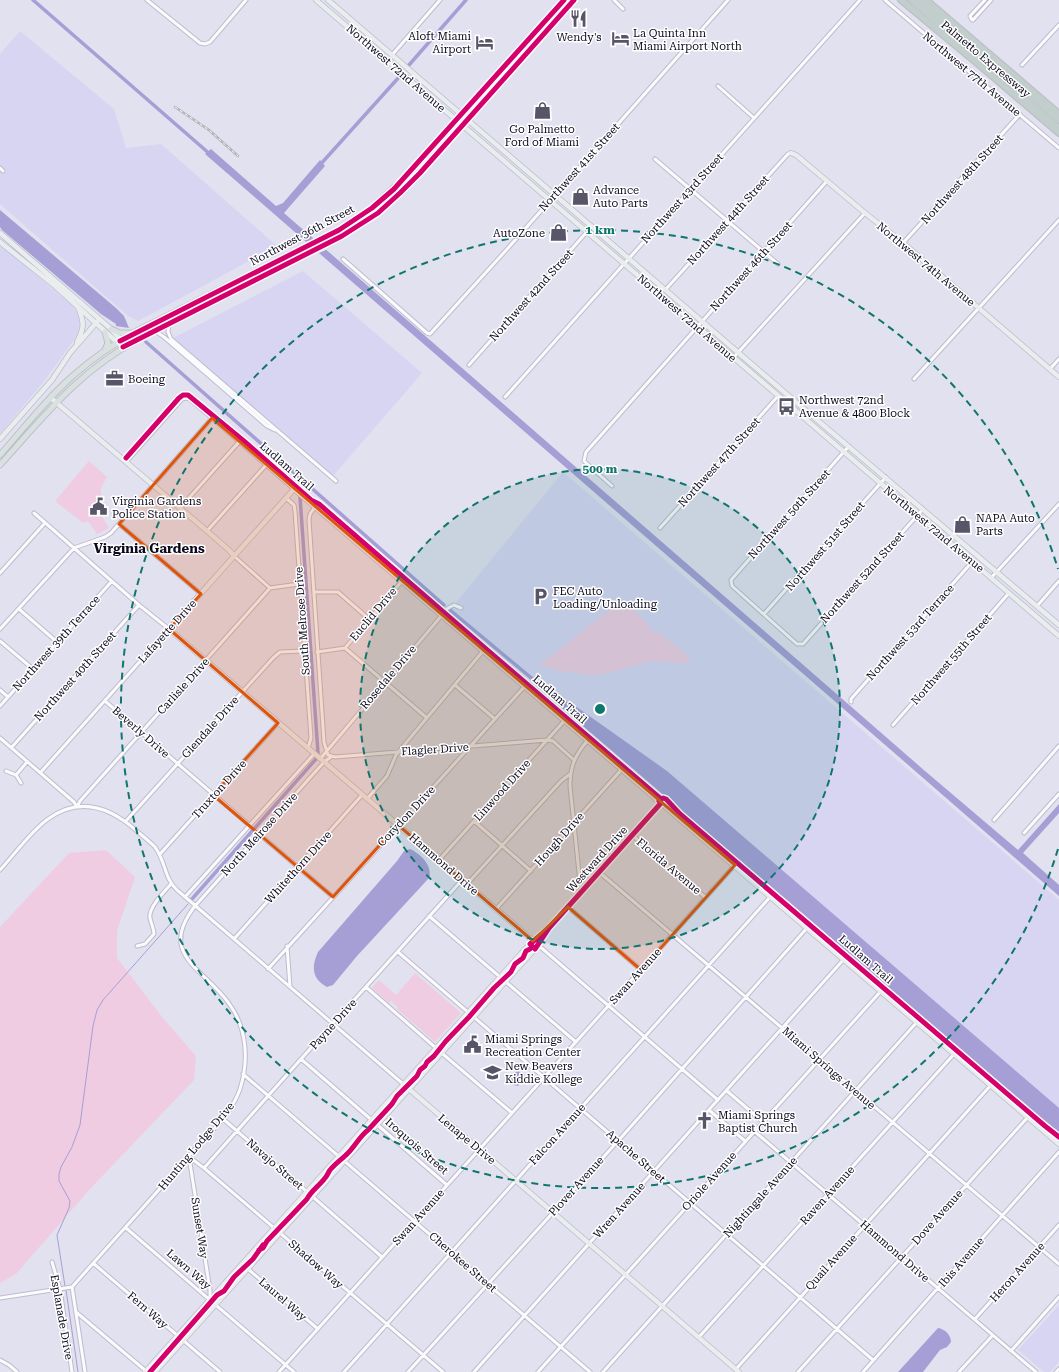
<svg xmlns="http://www.w3.org/2000/svg" width="1059" height="1372" font-family="'Roboto Serif',serif">
	<style>
		.built { fill: #d8d5f3 }
		.green { fill: #f0cce3 }
		.water { fill: #a69fd6 }
		.pier { fill: #e2e1ef }
		.lines { fill: none; stroke-linecap: round; stroke-linejoin: round }
		.stream { stroke: #a69fd6; stroke-width: 1 }
		.canal { stroke: #a69fd6; stroke-width: 3.5 }
		.street-casing { stroke: #bebccd; stroke-width: 5 }
		.secondary-casing { stroke: #bebccd; stroke-width: 6 }
		.primary-casing { stroke: #bfbfc8; stroke-width: 7 }
		.highway-casing { stroke: #bfbfc8; stroke-width: 8 }
		.street { stroke: #fbfafd; stroke-width: 3 }
		.secondary { stroke: #eaedee; stroke-width: 4.5 }
		.primary { stroke: #d8e0e0; stroke-width: 5 }
		.highway { stroke: #c1cecc; stroke-width: 5.5 }
		.rail-casing { stroke: #b4b4b9; stroke-width: 2.5 }
		.rail { stroke: #fff; stroke-width: 1; stroke-dasharray: 3; stroke-linecap: butt }
		.cycleway-casing { stroke: #fff; stroke-width: 8 }
		.cycleway { stroke: #d6006c; stroke-width: 5 }
		.marked { fill: #dd550d; fill-opacity: 0.2; stroke: #dd550d; stroke-width: 3; stroke-linejoin: round }
		.ring { fill: none; stroke: #0f766e; stroke-width: 2; stroke-dasharray: 7 5 }
		.labels { text-anchor: middle; stroke-width: 3; stroke-linejoin: round; paint-order: stroke }
		.poi-label { font-size: 11px; fill: #0c091e; stroke: #fff; text-anchor: start }
		.street-label { font-size: 11px; fill: #0c091e; stroke: #fff }
		.quarter-label { font-size: 13px; font-weight: bold; fill: #0c091e; stroke: #fff }
		.centre { fill: #0f766e; stroke: #fff; stroke-width: 2 }
		.ring-label { font-size: 12px; text-anchor: middle; font-weight: bold; fill: #0f766e; stroke: #fff; stroke-width: 3; stroke-linejoin: round; paint-order: stroke }
	</style>
	<rect width="100%" height="100%" fill="#e2e1ef"/>
	<path class="built" d="M 20,31 L 114,109 L 126,148 L 161,144 L 277,246 L 138,321 L 128,316 L 0,204 L 0,54 Z
		M 0,244 L 69,303 L 76,310 L 81,321 L 79,333 L 45,380 L 0,434 Z
		M 303,271 L 422,373 L 333,476 L 173,338 Z
		M 563,472 L 1059,900 L 1059,1113 L 450,610 Z
		M 1059,1305 L 1059,1362 L 1050,1372 L 1044,1372 L 1018,1350 Z"/>
	<path class="green" d="M 89,461 L 107,477 C 99,491 98,491 107,505 L 100,513 L 109,528 L 97,534 L 88,521 L 83,523 L 55,501 Z
		M 618,600 L 622,600 L 648,624 L 650,631 L 658,632 L 689,657 L 690,659 L 687,662 L 682,663 L 651,661 L 604,674 L 590,675 L 555,670 L 544,666 L 540,663 L 542,661 L 543,662 L 615,606 L 613,603 Z
		M 106,850 L 135,877 L 117,931 L 117,958 L 163,1018 L 196,1056 L 194,1080 L 90,1189 L 16,1274 L 0,1283 L 0,927 L 69,853 Z
		M 415,973 L 461,1013 L 435,1042 L 397,1009 L 398,1007 L 391,1001 L 389,1003 L 372,988 L 378,981 L 380,981 L 396,995 Z"/>
	<path class="water" d="M 211,149 L 276,206 L 283,203 L 320,160 L 325,166 L 284,213 L 925,771 L 1018,850 L 1059,804 L 1059,813 L 1023,853 L 1059,885 L 1059,896 L 205,154 Z
		M 0,210 L 116,308 L 124,316 L 129,328 L 116,326 L 116,324 L 101,314 L 2,230 L 0,227 Z
		M 545,690 L 578,708 L 667,771 L 1059,1108 L 1059,1134 L 555,702 Z
		M 410,849 C 421,854 433,866 429,878 L 357,956 L 333,985 L 327,987 C 312,979 311,967 318,952 L 397,861 L 404,851 Z
		M 517,1070 L 526,1077 L 522,1082 L 518,1080 L 521,1083 L 518,1086 C 514,1084 508,1086 509,1078 L 511,1075 L 516,1079 L 513,1075 Z
		M 938,1328 C 945,1329 951,1335 951,1342 L 947,1347 L 940,1350 L 923,1372 L 898,1372 Z"/>
	<path class="pier" d="M 316,238 L 328,249 L 317,254 L 304,243 Z"/>
	<g class="lines">
		<path class="stream" d="M 65,1286 L 57,1235 L 69,1208 L 70,1201 L 59,1181 L 59,1174 L 61,1167 L 72,1147 L 80,1125 L 93,1026 L 97,1010 L 103,1000 L 188,904
			M 66,1290 L 78,1372"/>
		<path class="canal" d="M 33,0 L 211,155
			M 409,65 L 466,0
			M 319,166 L 400,76
			M 146,342 L 444,605
			M 301,488 L 303,480
			M 300,497 L 318,753
			M 450,610 L 548,692
			M 192,899 L 316,759"/>
		<defs>
			<path id="street" d="M 147,0 L 200,43 L 205,44 L 210,42 L 246,0
				M 614,0 L 623,9
				M 885,0 L 1059,148
				M 985,0 L 970,16 L 972,20 L 973,20 L 991,0
				M 392,55 L 440,0
				M 1022,65 L 1059,25
				M 718,86 L 754,118
				M 655,159 L 778,264
				M 0,168 L 3,171
				M 903,243 L 1020,114
				M 343,259 L 427,333 L 430,334 L 509,247 L 728,0
				M 666,289 L 788,154 L 791,153
				M 169,324 L 168,332 L 171,339 L 336,481
				M 155,331 L 164,337 L 267,426 L 275,430
				M 733,358 L 865,213
				M 469,365 L 592,226
				M 1050,369 L 1059,359
				M 914,379 L 1059,220
				M 505,397 L 860,0
				M 849,446 L 731,580 L 732,586 L 797,644 L 803,644 L 923,509
				M 126,462 L 182,399 L 187,398 L 190,399 L 294,489
				M 612,486 L 584,461 L 586,452 C 666,361 747,272 827,181
				M 286,498 L 294,505 L 295,511 L 311,738 L 308,748
				M 315,507 L 310,514 L 309,520 L 324,742 L 328,755 L 335,757 L 547,740 L 553,741 L 574,760
				M 180,508 L 239,442
				M 34,513 L 139,605 L 169,629 L 40,773
				M 119,524 L 201,594
				M 660,528 L 778,396
				M 207,531 L 266,465
				M 234,556 L 270,588
				M 0,573 L 45,523
				M 991,578 L 1059,504
				M 314,592 L 338,592 L 369,619
				M 1037,606 L 1059,581
				M 19,609 L 57,642
				M 764,614 L 886,477
				M 0,629 L 74,548 L 105,537 L 111,533 L 212,418
				M 0,641 L 33,669
				M 345,648 L 402,581
				M 317,652 L 345,648 L 427,718
				M 455,685 L 495,719
				M 0,690 L 8,697
				M 105,701 L 249,825
				M 851,702 L 851,699 L 972,562
				M 0,706 L 112,581
				M 893,725 L 1009,593
				M 0,738 L 74,802 L 77,807 L 80,801 L 270,588 L 299,584
				M 11,748 L 139,605
				M 320,759 L 448,608 L 454,605 L 461,608
				M 6,771 L 16,775 L 21,783
				M 16,775 L 27,762
				M 367,799 L 387,776 L 396,755 L 405,744 L 483,651
				M 994,820 L 1059,746
				M 126,821 L 273,658 L 280,652 L 304,651
				M 474,821 L 531,871
				M 1024,833 L 1059,794
				M 259,834 L 333,897
				M 632,835 L 705,897
				M 160,854 L 278,723
				M 439,860 L 565,720
				M 0,870 C 15,854 30,832 48,819 C 81,795 112,808 139,833 C 144,837 150,842 155,847 C 166,862 164,878 177,890 L 409,1089
				M 599,872 L 1059,1264
				M 467,884 L 561,781 L 570,774
				M 581,892 L 570,786 C 570,766 575,755 588,740
				M 185,897 L 314,754
				M 568,907 L 641,970
				M 496,909 L 622,769
				M 429,916 L 576,1042
				M 234,939 L 362,795
				M 538,945 L 718,1100
				M 137,946 L 145,944 L 154,934 C 154,928 151,924 150,918 C 148,908 164,892 171,884
				M 287,946 L 290,987
				M 398,952 L 873,1360
				M 268,969 L 525,686
				M 366,987 L 444,1055 L 512,1113
				M 301,1059 L 447,1185
				M 243,1074 L 590,1372
				M 727,1091 L 763,1122
				M 709,1110 L 745,1141
				M 222,1118 L 382,1257
				M 754,1131 L 1036,1372
				M 189,1157 L 204,1168 L 443,1372
				M 189,1157 L 210,1290 L 210,1299
				M 204,1168 L 301,1059 L 462,880
				M 126,1228 L 294,1372
				M 52,1262 L 60,1289 L 72,1372
				M 93,1263 L 220,1372
				M 248,1269 L 318,1329
				M 72,1287 C 112,1242 153,1197 193,1151 C 210,1133 232,1113 240,1089 C 249,1061 247,1029 230,1005 C 206,969 156,956 195,906 L 324,762 L 331,757
				M 72,1287 L 85,1372
				M 0,1298 L 72,1287
				M 76,1312 L 146,1371
				M 975,1319 L 1059,1225
				M 699,1337 L 955,1053
				M 1011,1351 L 1059,1297
				M 0,1360 L 9,1365 L 17,1372
				M 736,1369 L 991,1085
				M 279,1372 L 735,865
				M 344,1372 L 771,896
				M 408,1372 L 618,1141 L 807,928
				M 474,1372 L 844,959
				M 538,1372 L 881,991
				M 603,1372 L 917,1022
				M 798,1372 L 1028,1117
				M 863,1372 L 1059,1152
				M 959,1372 L 993,1335
				M 1056,1372 L 1059,1369"/>
			<path id="secondary" d="M 316,0 L 1059,636
				M 328,0 L 783,391 L 1059,625
				M 791,153 L 796,155 L 865,213 L 903,243 L 1059,377
				M 0,233 L 111,329 L 126,346
				M 0,242 L 55,286 L 120,345
				M 77,342 C 85,327 84,322 78,307
				M 51,398 L 207,531 L 230,551 L 234,556
				M 0,439 L 52,380 L 70,353 L 97,322
				M 538,945 L 169,629 L 294,489 L 1059,1144
				M 409,1089 L 739,1372
				M 145,1372 L 527,947 L 546,931
				M 155,1372 L 533,951 L 549,928 L 661,803"/>
			<path id="primary" d="M 111,329 L 120,333 L 132,333
				M 105,350 L 108,343 L 105,332
				M 0,455 C 24,428 47,398 75,374 C 93,358 114,344 135,332 L 339,230 L 372,208 L 405,177 L 564,0
				M 0,465 C 44,416 79,371 139,339 L 342,236 L 378,213 L 400,193 L 420,173 L 574,0"/>
			<path id="highway" d="M 901,0 L 983,68 L 1059,133
				M 911,0 L 986,65
				M 918,0 L 1059,120
				M 926,0 L 1059,114
				M 1015,90 L 1059,128"/>
		</defs>
		<use href="#street" class="street-casing"/>
		<use href="#secondary" class="secondary-casing"/>
		<use href="#primary" class="primary-casing"/>
		<use href="#highway" class="highway-casing"/>
		<use href="#street" class="street"/>
		<use href="#secondary" class="secondary"/>
		<use href="#primary" class="primary"/>
		<use href="#highway" class="highway"/>
		<defs>
			<path id="rail" d="M 175,107 L 209,130 L 238,156"/>
		</defs>
		<use href="#rail" class="rail-casing"/>
		<use href="#rail" class="rail"/>
		<defs>
			<path id="cycleway" d="M 120,341 L 339,230 L 372,208 L 394,189 L 564,0
				M 123,347 L 342,236 L 378,213 L 400,193 L 420,173 L 574,0
				M 126,458 L 179,398 L 183,395 L 188,395 L 245,442 L 311,500 L 319,504 L 486,649 L 661,799
				M 659,801 L 663,798 L 666,799 L 680,814 L 1045,1126 L 1059,1137
				M 549,928 L 530,944 L 535,949 L 549,928 L 661,803
				M 259,1250 L 263,1248 L 267,1241 L 307,1199 C 311,1191 319,1186 325,1178 C 327,1176 328,1173 330,1170 C 335,1164 342,1159 348,1153 C 355,1146 360,1136 368,1130 L 392,1104 L 397,1096 L 417,1076 L 420,1070 L 425,1066 L 427,1062 L 434,1056 L 446,1041 L 469,1017 L 494,988 L 511,972 L 515,964 L 523,958 L 526,951 L 530,949
				M 150,1372 L 217,1295 L 224,1291 L 234,1277 L 253,1259 L 263,1245"/>
		</defs>
		<use href="#cycleway" class="cycleway-casing"/>
		<use href="#cycleway" class="cycleway"/>
	</g>
	<path class="marked" d="M 212,418 L 735,865 L 641,970 L 568,907 L 533,941 L 398,825 L 333,897 L 213,795 L 278,723 L 169,629 L 201,594 L 119,524 Z"/>
	<circle cx="600" cy="709" r="240" fill="#0f766e" fill-opacity=".12"/>
	<g class="ring">
		<circle cx="600" cy="709" r="240"/>
		<path d="M1058 849A479 479 0 1 1 1058 569"/>
	</g>
	<defs>
		<symbol id="restaurant-bare" viewBox="-9 -9 18 18"><path d="M-5-6h1v4h1v-4h1v4h1v-4h1v5L-1.5 .5V6h-2V.5L-5-1ZM5-6V6H3V1.5H1.5Q1.5-4 5-6Z" fill="#575567" stroke="#fff" stroke-width="2.5" paint-order="stroke"/></symbol>
		<symbol id="hotel-bare" viewBox="-9 -9 18 18"><path d="M-6-4.5h1.5V1H6V5H4.5V3h-9V5H-6ZM-4 0a1.8 1.8 0 1 1 3.6 0ZM.5 0V-2.5h3Q6-2.5 6 0Z" fill="#575567" stroke="#fff" stroke-width="2.5" paint-order="stroke"/></symbol>
		<symbol id="shop-bare" viewBox="-9 -9 18 18"><path d="M-5-2.5h2.3a2.7 3.5 0 0 1 5.4 0H5L5.5 6h-11ZM-1.5-2.5h3a1.5 2.3 0 0 0-3 0Z" fill="#575567" stroke="#fff" stroke-width="2.5" paint-order="stroke"/></symbol>
		<symbol id="office-bare" viewBox="-9 -9 18 18"><path d="M-6-3h4V-5.5h4V-3h4V5H-6ZM-1-4.5V-3h2v-1.5ZM-6 0V1H6V0Z" fill="#575567" stroke="#fff" stroke-width="2.5" paint-order="stroke"/></symbol>
		<symbol id="bus-bare" viewBox="-9 -9 18 18"><path d="M-5-6H5V4H4V6H2V4H-2V6H-4V4H-5ZM-3.5-4V0h7V-4ZM-3.5 1.2v1.5H-2V1.2ZM2 1.2v1.5H3.5V1.2Z" fill="#575567" stroke="#fff" stroke-width="2.5" paint-order="stroke"/></symbol>
		<symbol id="civic-bare" viewBox="-9 -9 18 18"><path d="M-.6-6.5H3V-4.5H.6V-3L4-1V1h2V6H-6V1h2V-1L-.6-3ZM-1.2 2.5V6h2.4V2.5Z" fill="#575567" stroke="#fff" stroke-width="2.5" paint-order="stroke"/></symbol>
		<symbol id="parking-bare" viewBox="-9 -9 18 18"><path d="M-3.5-5.5H1a3.5 3.5 0 0 1 0 7H-1V5.5H-3.5ZM-1-3.4V-.6H.8a1.4 1.4 0 0 0 0-2.8Z" fill="#575567" stroke="#fff" stroke-width="2.5" paint-order="stroke"/></symbol>
		<symbol id="school-bare" viewBox="-9 -9 18 18"><path d="M0-5L7-2L0 1L-7-2ZM-4 1L0 2.5L4 1V4Q0 6-4 4Z" fill="#575567" stroke="#fff" stroke-width="2.5" paint-order="stroke"/></symbol>
		<symbol id="church-bare" viewBox="-9 -9 18 18"><path d="M-1.2-6h2.4v3.5h3.3v2.4h-3.3V6h-2.4V-.1h-3.3v-2.4h3.3Z" fill="#575567" stroke="#fff" stroke-width="2.5" paint-order="stroke"/></symbol>
	</defs>
	<g fill-rule="evenodd">
		<use href="#restaurant-bare" x="566" y="6" width="25" height="25"/>
		<use href="#hotel-bare" x="608" y="26" width="25" height="25"/>
		<use href="#hotel-bare" x="472" y="30" width="25" height="25"/>
		<use href="#shop-bare" x="530" y="98" width="25" height="25"/>
		<use href="#shop-bare" x="568" y="184" width="25" height="25"/>
		<use href="#shop-bare" x="546" y="220" width="25" height="25"/>
		<use href="#office-bare" x="102" y="366" width="25" height="25"/>
		<use href="#bus-bare" x="774" y="394" width="25" height="25"/>
		<use href="#civic-bare" x="86" y="494" width="25" height="25"/>
		<use href="#shop-bare" x="950" y="512" width="25" height="25"/>
		<use href="#parking-bare" x="528" y="584" width="25" height="25"/>
		<use href="#civic-bare" x="460" y="1032" width="25" height="25"/>
		<use href="#school-bare" x="480" y="1060" width="25" height="25"/>
		<use href="#church-bare" x="692" y="1108" width="25" height="25"/>
	</g>
	<g class="labels">
		<g class="poi-label">
			<text x="633" y="37">La Quinta Inn<tspan x="633" dy="13">Miami Airport North</tspan></text>
			<text x="471" y="40" text-anchor="end">Aloft Miami<tspan x="471" dy="13">Airport</tspan></text>
			<text x="579" y="41" text-anchor="middle">Wendy's</text>
			<text x="542" y="133" text-anchor="middle">Go Palmetto<tspan x="542" dy="13">Ford of Miami</tspan></text>
			<text x="593" y="194">Advance<tspan x="593" dy="13">Auto Parts</tspan></text>
			<text x="545" y="237" text-anchor="end">AutoZone</text>
			<text x="128" y="383">Boeing</text>
			<text x="799" y="404">Northwest 72nd<tspan x="799" dy="13">Avenue &amp; 4800 Block</tspan></text>
			<text x="112" y="505">Virginia Gardens<tspan x="112" dy="13">Police Station</tspan></text>
			<text x="976" y="522">NAPA Auto<tspan x="976" dy="13">Parts</tspan></text>
			<text x="553" y="595">FEC Auto<tspan x="553" dy="13">Loading/Unloading</tspan></text>
			<text x="485" y="1043">Miami Springs<tspan x="485" dy="13">Recreation Center</tspan></text>
			<text x="505" y="1070">New Beavers<tspan x="505" dy="13">Kiddie Kollege</tspan></text>
			<text x="718" y="1119">Miami Springs<tspan x="718" dy="13">Baptist Church</tspan></text>
		</g>
		<g class="street-label">
			<text transform="translate(986 59) rotate(40)" y="4">Palmetto Expressway</text>
			<text transform="translate(396 68) rotate(41)" y="4">Northwest 72nd Avenue</text>
			<text transform="translate(972 74) rotate(40)" y="4">Northwest 77th Avenue</text>
			<text transform="translate(579 167) rotate(-48)" y="4">Northwest 41st Street</text>
			<text transform="translate(962 179) rotate(-48)" y="4">Northwest 48th Street</text>
			<text transform="translate(682 198) rotate(-48)" y="4">Northwest 43rd Street</text>
			<text transform="translate(728 220) rotate(-48)" y="4">Northwest 44th Street</text>
			<text transform="translate(302 235) rotate(-28)" y="4">Northwest 36th Street</text>
			<text transform="translate(926 264) rotate(40)" y="4">Northwest 74th Avenue</text>
			<text transform="translate(751 266) rotate(-48)" y="4">Northwest 46th Street</text>
			<text transform="translate(531 295) rotate(-48)" y="4">Northwest 42nd Street</text>
			<text transform="translate(687 318) rotate(41)" y="4">Northwest 72nd Avenue</text>
			<text transform="translate(719 462) rotate(-48)" y="4">Northwest 47th Street</text>
			<text transform="translate(287 466) rotate(41)" y="4">Ludlam Trail</text>
			<text transform="translate(789 514) rotate(-48)" y="4">Northwest 50th Street</text>
			<text transform="translate(934 529) rotate(40)" y="4">Northwest 72nd Avenue</text>
			<text transform="translate(825 546) rotate(-49)" y="4">Northwest 51st Street</text>
			<text transform="translate(862 577) rotate(-48)" y="4">Northwest 52nd Street</text>
			<text transform="translate(373 614) rotate(-50)" y="4">Euclid Drive</text>
			<text transform="translate(302 621) rotate(-94)" y="4">South Melrose Drive</text>
			<text transform="translate(167 631) rotate(-48)" y="4">Lafayette Drive</text>
			<text transform="translate(910 632) rotate(-48)" y="4">Northwest 53rd Terrace</text>
			<text transform="translate(56 643) rotate(-48)" y="4">Northwest 39th Terrace</text>
			<text transform="translate(951 659) rotate(-49)" y="4">Northwest 55th Street</text>
			<text transform="translate(75 676) rotate(-48)" y="4">Northwest 40th Street</text>
			<text transform="translate(388 677) rotate(-50)" y="4">Rosedale Drive</text>
			<text transform="translate(183 686) rotate(-48)" y="4">Carlisle Drive</text>
			<text transform="translate(560 699) rotate(41)" y="4">Ludlam Trail</text>
			<text transform="translate(210 727) rotate(-48)" y="4">Glendale Drive</text>
			<text transform="translate(141 732) rotate(41)" y="4">Beverly Drive</text>
			<text transform="translate(435 749) rotate(-4)" y="4">Flagler Drive</text>
			<text transform="translate(219 789) rotate(-48)" y="4">Truxton Drive</text>
			<text transform="translate(502 790) rotate(-48)" y="4">Linwood Drive</text>
			<text transform="translate(406 816) rotate(-47)" y="4">Corydon Drive</text>
			<text transform="translate(259 834) rotate(-48)" y="4">North Melrose Drive</text>
			<text transform="translate(559 839) rotate(-48)" y="4">Hough Drive</text>
			<text transform="translate(597 859) rotate(-48)" y="4">Westward Drive</text>
			<text transform="translate(444 864) rotate(41)" y="4">Hammond Drive</text>
			<text transform="translate(669 866) rotate(40)" y="4">Florida Avenue</text>
			<text transform="translate(298 867) rotate(-48)" y="4">Whitethorn Drive</text>
			<text transform="translate(866 959) rotate(41)" y="4">Ludlam Trail</text>
			<text transform="translate(635 976) rotate(-48)" y="4">Swan Avenue</text>
			<text transform="translate(333 1024) rotate(-48)" y="4">Payne Drive</text>
			<text transform="translate(829 1068) rotate(41)" y="4">Miami Springs Avenue</text>
			<text transform="translate(557 1134) rotate(-48)" y="4">Falcon Avenue</text>
			<text transform="translate(467 1139) rotate(40)" y="4">Lenape Drive</text>
			<text transform="translate(196 1146) rotate(-50)" y="4">Hunting Lodge Drive</text>
			<text transform="translate(417 1146) rotate(41)" y="4">Iroquois Street</text>
			<text transform="translate(636 1156) rotate(41)" y="4">Apache Street</text>
			<text transform="translate(275 1164) rotate(41)" y="4">Navajo Street</text>
			<text transform="translate(709 1181) rotate(-48)" y="4">Oriole Avenue</text>
			<text transform="translate(576 1186) rotate(-48)" y="4">Plover Avenue</text>
			<text transform="translate(827 1195) rotate(-48)" y="4">Raven Avenue</text>
			<text transform="translate(760 1197) rotate(-48)" y="4">Nightingale Avenue</text>
			<text transform="translate(619 1210) rotate(-48)" y="4">Wren Avenue</text>
			<text transform="translate(418 1217) rotate(-48)" y="4">Swan Avenue</text>
			<text transform="translate(937 1217) rotate(-48)" y="4">Dove Avenue</text>
			<text transform="translate(200 1228) rotate(81)" y="4">Sunset Way</text>
			<text transform="translate(895 1251) rotate(41)" y="4">Hammond Drive</text>
			<text transform="translate(463 1262) rotate(41)" y="4">Cherokee Street</text>
			<text transform="translate(831 1262) rotate(-48)" y="4">Quail Avenue</text>
			<text transform="translate(961 1262) rotate(-49)" y="4">Ibis Avenue</text>
			<text transform="translate(316 1264) rotate(41)" y="4">Shadow Way</text>
			<text transform="translate(189 1269) rotate(41)" y="4">Lawn Way</text>
			<text transform="translate(1017 1272) rotate(-48)" y="4">Heron Avenue</text>
			<text transform="translate(283 1299) rotate(41)" y="4">Laurel Way</text>
			<text transform="translate(148 1310) rotate(41)" y="4">Fern Way</text>
			<text transform="translate(62 1317) rotate(80)" y="4">Esplanade Drive</text>
		</g>
		<g class="quarter-label">
			<text x="149" y="553">Virginia Gardens</text>
		</g>
	</g>
	<circle cx="600" cy="709" r="6" class="centre"/>
	<g class="ring-label">
		<text x="600" y="234">1 km</text>
		<text x="600" y="473">500 m</text>
	</g>
</svg>
